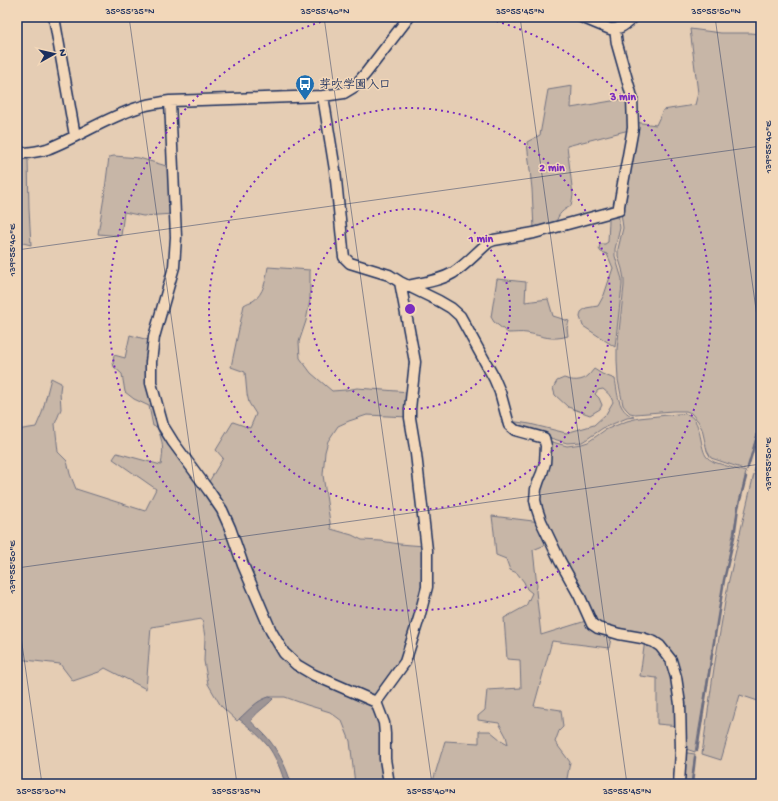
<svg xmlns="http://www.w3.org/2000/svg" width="778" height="801" font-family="'Gochi Hand','Klee One',sans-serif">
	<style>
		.green { fill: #c7b6a7; stroke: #717282 }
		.water { fill: #9e9595; stroke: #6a6c7f }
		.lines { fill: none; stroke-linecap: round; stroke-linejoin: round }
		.stream { stroke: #6a6c7f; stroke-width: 2.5 }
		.minor-casing { stroke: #1b2f5e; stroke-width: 13 }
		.minor { stroke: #f2d7b9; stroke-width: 10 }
		.ticks { fill: none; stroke: #1b2f5e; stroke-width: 1; stroke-opacity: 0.45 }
		.ring { fill: none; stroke: #7b2cbf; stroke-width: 2; stroke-dasharray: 2 4 }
		.labels { text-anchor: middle; stroke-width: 3; stroke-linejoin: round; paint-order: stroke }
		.poi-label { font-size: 12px; font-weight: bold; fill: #1b2f5e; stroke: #f2d7b9; text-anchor: start }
		.centre { fill: #7b2cbf; stroke: #f2d7b9; stroke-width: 2 }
		.ring-label { font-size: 12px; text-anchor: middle; font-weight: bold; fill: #7b2cbf; stroke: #f2d7b9; stroke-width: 3; stroke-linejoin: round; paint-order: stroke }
		.neatline { fill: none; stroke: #1b2f5e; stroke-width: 1.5 }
		.ticks-label { font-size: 10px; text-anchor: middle; fill: #1b2f5e }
	</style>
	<rect width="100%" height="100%" fill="#e5cdb4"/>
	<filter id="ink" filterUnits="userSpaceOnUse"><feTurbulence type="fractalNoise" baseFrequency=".025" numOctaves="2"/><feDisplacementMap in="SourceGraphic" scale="8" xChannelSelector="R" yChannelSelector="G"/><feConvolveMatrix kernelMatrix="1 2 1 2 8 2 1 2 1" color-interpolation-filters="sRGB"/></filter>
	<g filter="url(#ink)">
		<path class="green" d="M 690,29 L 721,33 L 750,33 L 761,34 L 761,420 L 747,470 L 711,458 L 707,451 L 702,429 L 698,421 L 691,413 L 686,411 L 673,411 L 635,414 L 630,413 L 626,409 L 623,405 L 618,380 L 617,360 L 617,349 L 624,286 L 624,279 L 622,269 L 618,256 L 618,249 L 623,228 L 621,212 L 634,122 L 656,125 L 663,110 L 695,105 L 698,93 Z
			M 572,86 L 571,108 L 629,98 L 629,130 L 567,146 L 573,195 L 571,206 C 563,210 558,214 556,223 L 534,229 L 532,189 L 527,142 L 540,135 L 548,90 Z
			M 114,156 L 139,158 L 163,165 L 171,168 L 173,214 L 143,216 L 124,212 L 121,236 L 98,234 L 104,197 L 109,157 Z
			M 27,157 L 28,160 L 29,209 L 31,245 L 23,243 L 17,244 L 17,159 Z
			M 618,212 L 620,228 L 615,249 L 615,256 L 622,279 L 622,285 L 615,347 L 583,326 L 580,317 L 581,312 L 586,308 L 598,306 L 604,295 L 613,268 L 607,254 L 601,252 L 599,249 L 600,244 L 605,244 L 608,242 L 609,221 L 608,214 Z
			M 268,267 L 310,270 L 310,300 L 306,321 L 299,342 L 300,358 L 311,373 L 332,391 L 346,390 L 357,388 L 410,392 L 408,417 L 367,415 L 349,421 L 338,426 L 328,441 L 325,452 L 323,475 L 331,529 L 352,535 L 362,540 L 381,541 L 399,544 L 424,546 L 425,588 L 408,655 L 376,697 L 318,675 L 285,651 L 207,485 L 223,458 L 216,450 L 233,422 L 250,428 L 256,414 L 249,403 L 247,394 L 245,372 L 231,367 L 244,305 C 247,303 250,302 253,301 C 264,294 266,279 268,267 Z
			M 497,279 L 526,282 L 525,302 L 548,299 L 553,316 L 569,321 L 567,328 L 568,336 C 551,341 543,336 527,333 C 522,332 514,333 508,333 L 494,322 L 491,317 Z
			M 130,335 L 152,341 L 156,411 L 209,493 L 283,653 L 375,702 L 380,718 L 387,784 L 355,784 L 350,741 L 342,721 L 330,712 L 307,705 L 285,697 L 269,697 L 258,702 L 237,721 L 221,706 L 208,684 L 204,661 L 205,637 L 202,619 L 151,627 L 146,689 L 105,668 L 99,672 L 73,681 L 60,664 L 17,659 L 17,430 L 36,427 L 42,413 L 51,378 L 61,383 L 60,391 L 61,409 L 55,424 L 58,452 L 67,461 L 70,474 L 76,489 L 145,511 L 156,489 L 113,459 L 117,453 L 161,465 C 164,449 163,442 157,427 L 153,426 L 149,406 L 134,399 L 125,392 L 122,374 L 114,367 L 113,363 L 114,355 L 125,358 Z
			M 594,369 L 602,374 L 615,379 C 618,393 617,411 634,417 L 627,418 L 603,428 L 587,439 L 582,442 L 567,443 L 517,428 L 510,421 L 530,424 L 566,433 L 594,425 L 606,414 L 613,402 C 611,396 608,393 603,389 L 598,390 L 595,394 L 599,398 L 602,405 L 600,409 L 590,415 L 568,407 L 555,395 L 553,388 L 557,381 L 564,378 C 572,381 582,382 589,375 C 591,373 592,371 594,369 Z
			M 677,414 C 680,414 683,413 686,414 C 702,418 699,445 706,456 C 708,459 711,460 714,462 L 746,472 L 738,508 L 723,586 L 695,752 L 686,749 L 668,651 L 599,627 L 540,512 L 539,482 L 545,440 L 567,446 L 582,444 L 588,442 L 605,430 L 627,421 L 639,418 Z
			M 761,447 L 761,474 L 754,472 Z
			M 754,474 L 761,477 L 761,702 L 740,695 L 721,760 L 702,754 L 714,668 L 728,584 Z
			M 492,516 L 541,522 L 550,543 L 533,550 L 537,586 L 536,591 L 541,635 L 589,620 L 612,634 L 609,648 L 552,641 L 534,706 L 561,710 L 563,727 L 559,731 L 555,742 L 570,762 L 566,784 L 439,784 L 433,781 L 445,741 L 479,743 L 479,731 L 490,731 L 501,740 L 508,744 L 506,736 L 499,723 L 478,720 L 478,716 L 485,710 L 487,690 L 521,688 L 520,660 L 507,659 L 504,618 L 526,606 L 532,593 L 527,589 L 524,582 L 517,573 L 510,570 L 506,559 L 496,555 L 494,532 Z
			M 645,640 L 669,660 L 679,726 L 657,724 L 657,678 L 640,676 Z
			M 685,753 L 688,753 L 695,754 L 691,784 L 682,784 Z"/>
		<path class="water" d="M 269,697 L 272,698 L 273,699 C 267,706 254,714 251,721 C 254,726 260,729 264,734 C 275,745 288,769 291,784 L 285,784 C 282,772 275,755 267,745 C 259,735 249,727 239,719 C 248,711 257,700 269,697 Z"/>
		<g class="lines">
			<path class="stream" d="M 748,467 L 761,423
				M 697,750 L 717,623 L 724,580 L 734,537 L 738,508 L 746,477
				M 692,784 L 695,757"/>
			<defs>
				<path id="minor" d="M 54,17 L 75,136
					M 581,17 L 610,29 C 621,30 626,23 634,17
					M 323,96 L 335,170 L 343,249 L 344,257 L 350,263 L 389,275 L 400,282 L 439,301 L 451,308 L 460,316 L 494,378 L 500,392 L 509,425 L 515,430 L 544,438 L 546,446 L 545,463 L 542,473 L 539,480 L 536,489 L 535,500 L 537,509 L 541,521 L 560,561 L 579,595 L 592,624 L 598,628 L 609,631 L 619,634 L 642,638 L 654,642 L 660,646 L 671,660 L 676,677 L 680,704 L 681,750 L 679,784
					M 170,101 L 176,237 L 174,267 L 154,337 L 151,362 L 151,383 L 163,426 L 173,442 L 209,491 L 222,510 L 230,528 L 243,565 L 271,631 L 284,653 L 297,665 L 314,675 L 376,702 L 384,723 L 385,734 L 385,759 L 389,784
					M 17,154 C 27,153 38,152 47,149 C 78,137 106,118 137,108 C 147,104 159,103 170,101 L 323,96 L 344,93 L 354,87 L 366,73 L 409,17
					M 407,286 C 422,283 439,281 453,273 C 466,265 477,252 489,242 L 494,240 L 534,233 L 619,210 L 619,206 L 622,189 L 633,128 L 632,97 L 617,44 L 615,29
					M 376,702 L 405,662 L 419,618 L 427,587 L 427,550 L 416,454 L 410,418 L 410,409 L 415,362 L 400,282"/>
			</defs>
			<use href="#minor" class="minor-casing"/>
			<use href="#minor" class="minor"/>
		</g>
	</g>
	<path class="ticks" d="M 129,17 L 237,784M 324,17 L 432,784M 520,17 L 627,784M 715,17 L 761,345M 17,250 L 761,146M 17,568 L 761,464M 17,609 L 42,784M 741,784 L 761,781"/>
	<g class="ring">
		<circle cx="410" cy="309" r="100"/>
		<circle cx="410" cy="309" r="201"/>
		<path d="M485 18A301 301 0 1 1 335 18"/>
	</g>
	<defs>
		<symbol id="bus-pin" viewBox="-11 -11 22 30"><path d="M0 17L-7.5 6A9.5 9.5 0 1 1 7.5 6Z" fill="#1f6fb2" stroke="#f2d7b9"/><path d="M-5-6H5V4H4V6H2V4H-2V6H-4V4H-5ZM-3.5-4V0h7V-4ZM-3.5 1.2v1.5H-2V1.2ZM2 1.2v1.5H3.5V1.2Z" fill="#fff"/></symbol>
	</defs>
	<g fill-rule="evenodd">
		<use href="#bus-pin" x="294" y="73" width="22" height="30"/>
	</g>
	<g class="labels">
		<g class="poi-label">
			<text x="319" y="88">芽吹学園入口</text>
		</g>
	</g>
	<circle cx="410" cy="309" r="6" class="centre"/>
	<g class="ring-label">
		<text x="623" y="100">3 min</text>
		<text x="552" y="171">2 min</text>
		<text x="481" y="242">1 min</text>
	</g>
	<rect width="778" height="801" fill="none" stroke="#f2d7b9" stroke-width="44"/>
	<g transform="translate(54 54) rotate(82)" stroke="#f2d7b9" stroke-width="3" paint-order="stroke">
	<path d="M0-3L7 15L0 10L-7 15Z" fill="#1b2f5e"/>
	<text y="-6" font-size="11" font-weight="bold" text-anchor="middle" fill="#1b2f5e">N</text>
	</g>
	<rect x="22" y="22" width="734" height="757" class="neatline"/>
	<g class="ticks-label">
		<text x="130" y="14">35°55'35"N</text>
		<text x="325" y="14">35°55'40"N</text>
		<text x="520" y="14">35°55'45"N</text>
		<text x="716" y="14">35°55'50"N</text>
		<text transform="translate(767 147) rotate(-90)" y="4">139°55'40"E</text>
		<text transform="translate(11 250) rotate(-90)" y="4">139°55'40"E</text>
		<text transform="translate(767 464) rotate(-90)" y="4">139°55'50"E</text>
		<text transform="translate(11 567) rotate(-90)" y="4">139°55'50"E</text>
		<text x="41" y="794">35°55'30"N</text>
		<text x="236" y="794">35°55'35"N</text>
		<text x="431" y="794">35°55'40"N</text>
		<text x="627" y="794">35°55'45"N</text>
	</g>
</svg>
